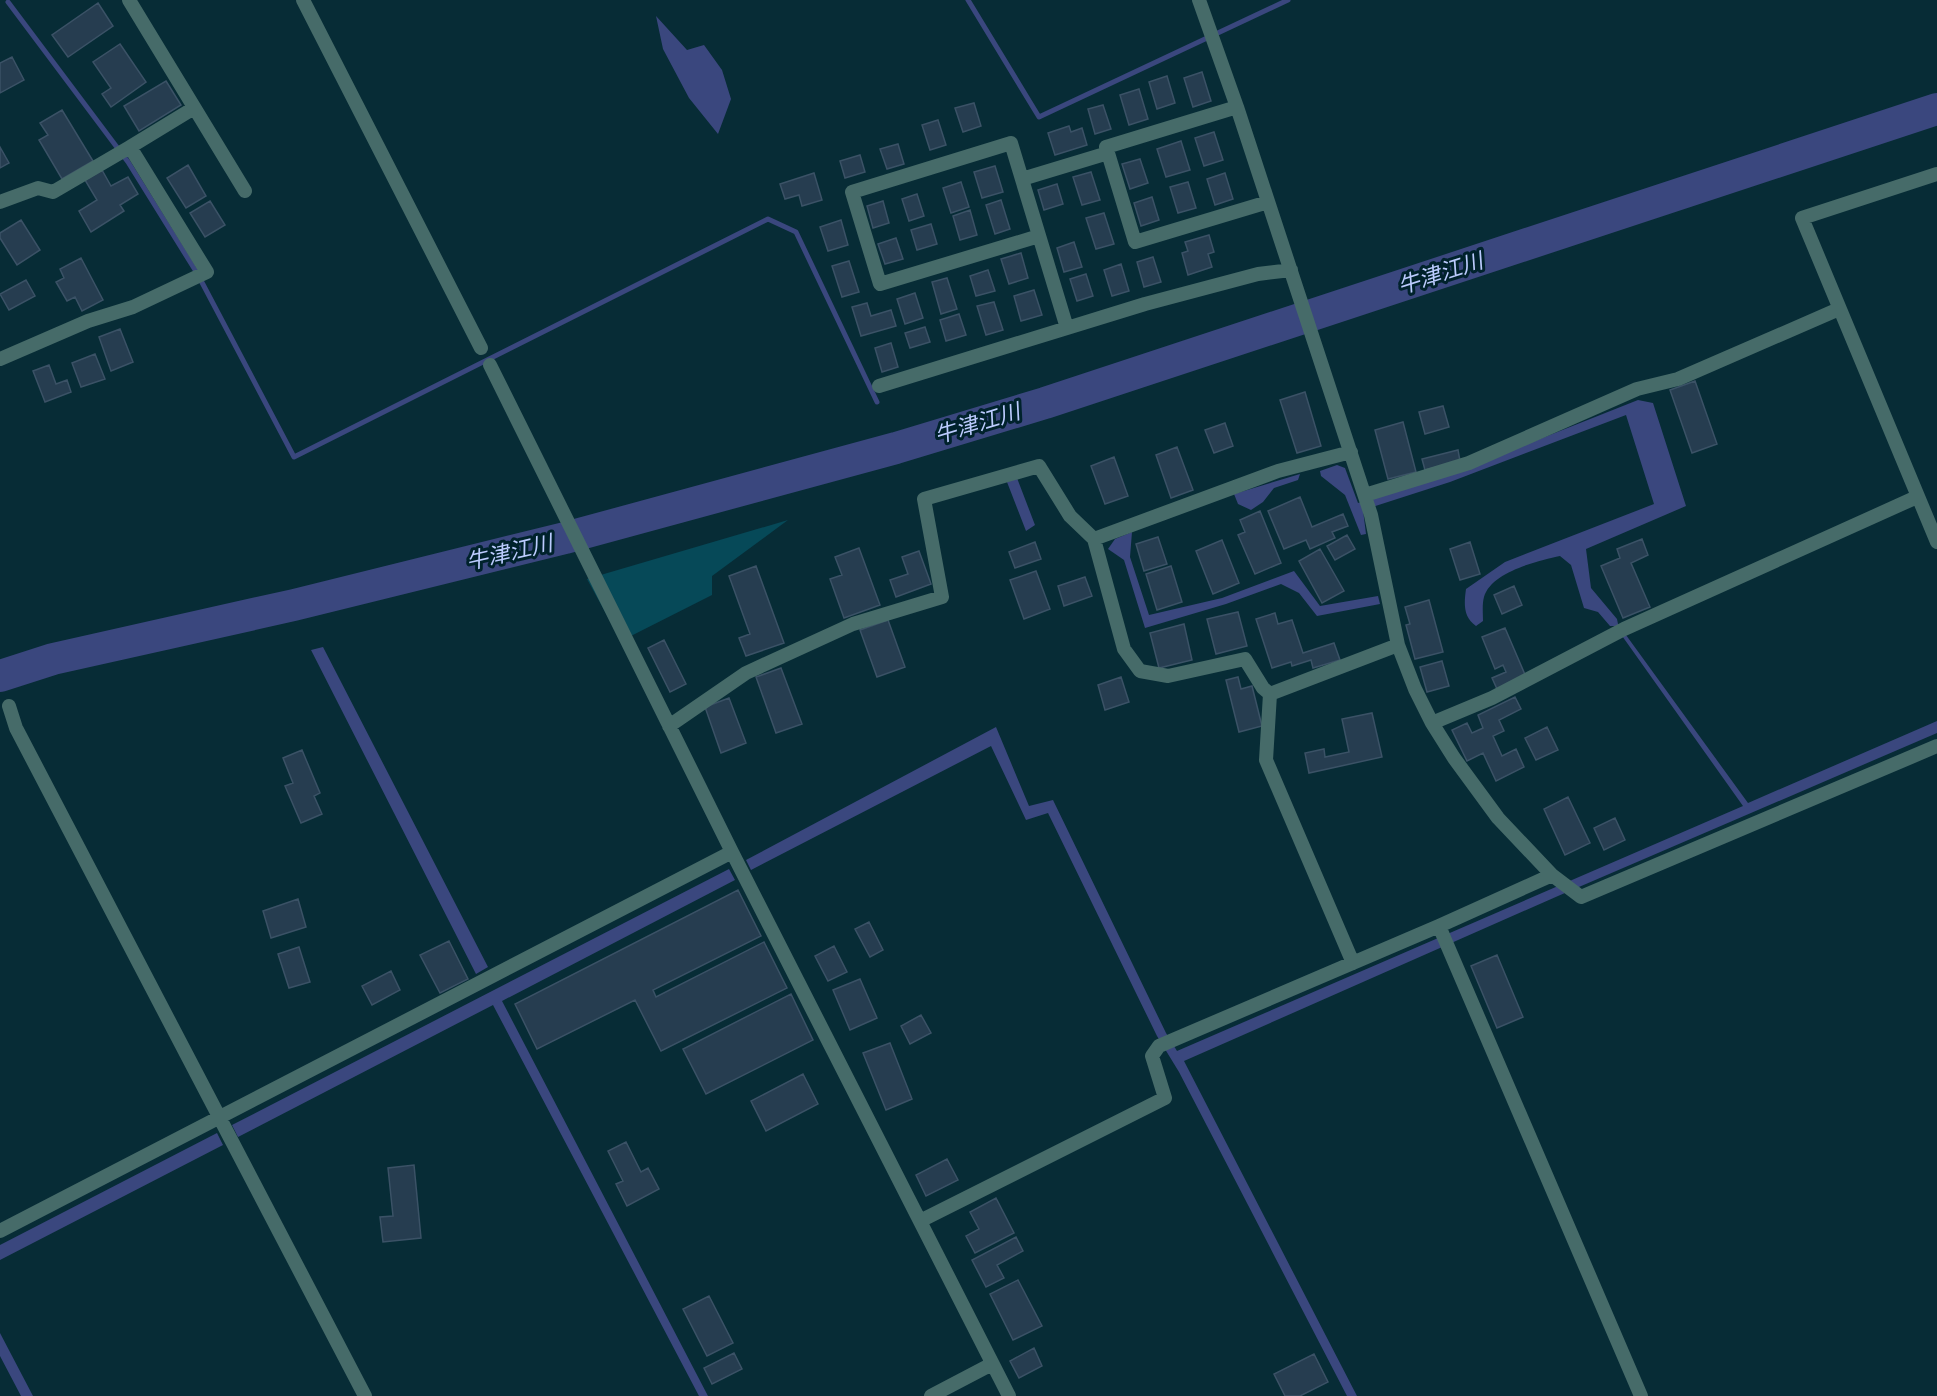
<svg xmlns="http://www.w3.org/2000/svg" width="1937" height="1396" font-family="'Playfair Display','Noto Sans JP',serif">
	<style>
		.green { fill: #064958 }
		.water { fill: #3a477e }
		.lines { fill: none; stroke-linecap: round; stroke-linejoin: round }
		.stream { stroke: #3a477e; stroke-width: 5 }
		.river { stroke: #3a477e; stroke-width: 32 }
		.building { fill: #263d50; stroke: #3b5266; stroke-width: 1.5 }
		.minor { stroke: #466b69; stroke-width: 14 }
		.labels { text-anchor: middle; stroke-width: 6; stroke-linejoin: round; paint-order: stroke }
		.water-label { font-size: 22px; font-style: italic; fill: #bbcbfe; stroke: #00222c }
	</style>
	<rect width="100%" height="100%" fill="#072c36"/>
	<path class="green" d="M 788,520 L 712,576 L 712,595 L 621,641 L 587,579 Z"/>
	<path class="water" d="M 656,16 L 687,50 L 704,45 L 722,70 L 731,99 L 718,134 L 689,98 L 663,49 Z
		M 1638,400 L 1653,403 L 1686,506 L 1586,549 L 1591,588 L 1617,619 L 1618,624 L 1748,803 L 1937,721 L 1937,733 L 1558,896 L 1184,1061 L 1357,1396 L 1347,1396 L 1179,1072 L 1157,1036 L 1048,813 L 1026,820 L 991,746 L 751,870 L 746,860 L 996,727 L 1029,806 L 1053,800 L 1166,1033 L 1177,1051 L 1743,806 L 1615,626 L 1610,626 L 1598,612 L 1584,608 L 1571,565 L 1560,556 C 1537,561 1491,572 1484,597 C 1482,604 1483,614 1483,621 L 1476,626 C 1463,617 1464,604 1466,589 L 1505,562 L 1654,504 L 1626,415 L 1450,482 L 1363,510 L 1366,534 L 1361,535 L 1345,495 L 1321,476 L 1320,471 L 1337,465 L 1345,468 L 1358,503 L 1447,476 Z
		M 1300,474 L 1298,480 L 1274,488 L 1263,502 L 1251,510 L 1238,504 L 1234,494 Z
		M 1017,478 L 1035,525 L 1026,531 L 1007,482 Z
		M 1132,532 L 1130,557 L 1149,615 L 1222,598 L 1294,571 L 1320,606 L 1378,596 L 1380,604 L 1317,616 L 1299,593 L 1281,584 L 1226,604 L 1145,628 L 1124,560 L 1108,549 L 1115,539 Z
		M 323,647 L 488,967 L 476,974 L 311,650 Z
		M 729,869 L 735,880 L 502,1001 L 708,1396 L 699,1396 L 493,1005 L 238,1137 L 232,1125 Z
		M 217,1133 L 223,1145 L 0,1260 L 0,1245 Z
		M 0,1333 L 33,1396 L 21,1396 L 0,1356 Z"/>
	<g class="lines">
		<path class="stream" d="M 968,0 L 1039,117 L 1288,0
			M 8,2 L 128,162 L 197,273 L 294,457 L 768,219 L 796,232 L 877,402"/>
		<path class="river" d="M 0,676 L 53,659 L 294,605 L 565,538 L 896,448 L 1045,403 L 1937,109"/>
	</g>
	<path class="building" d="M 98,3 L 113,26 L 68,57 L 52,35 Z
		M 120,44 L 146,82 L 111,107 L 102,94 L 111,88 L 93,62 Z
		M 12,57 L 24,80 L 0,93 L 0,63 Z
		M 1202,72 L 1211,101 L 1193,107 L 1184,78 Z
		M 1167,76 L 1175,103 L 1157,109 L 1149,82 Z
		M 166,81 L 181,105 L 139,131 L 124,106 Z
		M 1139,89 L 1148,119 L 1129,125 L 1120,95 Z
		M 974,103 L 981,126 L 963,132 L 955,108 Z
		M 1103,105 L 1111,129 L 1095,134 L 1088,109 Z
		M 62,110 L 93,161 L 62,179 L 39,140 L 48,135 L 40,123 Z
		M 938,120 L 946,145 L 930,150 L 922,125 Z
		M 1069,126 L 1071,132 L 1082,128 L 1087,145 L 1055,155 L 1048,133 Z
		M 1214,132 L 1223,160 L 1204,166 L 1195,138 Z
		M 1181,141 L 1190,170 L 1166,177 L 1157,149 Z
		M 898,144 L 904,164 L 887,169 L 880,149 Z
		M 0,147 L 9,163 L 0,168 Z
		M 860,155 L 865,172 L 845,178 L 840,161 Z
		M 1140,159 L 1148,183 L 1130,189 L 1122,164 Z
		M 188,165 L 206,196 L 186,208 L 167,178 Z
		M 995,166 L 1003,192 L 982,198 L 974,172 Z
		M 102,170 L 111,186 L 128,177 L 138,194 L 120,205 L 124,211 L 91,232 L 79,211 L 97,200 L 85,180 Z
		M 1091,172 L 1100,200 L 1082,205 L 1073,177 Z
		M 814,173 L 822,200 L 802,206 L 799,195 L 785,199 L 780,184 Z
		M 1225,173 L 1233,199 L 1215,205 L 1207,179 Z
		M 961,182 L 969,207 L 951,213 L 943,188 Z
		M 1188,182 L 1196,208 L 1178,213 L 1170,187 Z
		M 1057,184 L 1063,204 L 1044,210 L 1038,190 Z
		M 917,194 L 924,216 L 909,221 L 902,199 Z
		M 1152,197 L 1159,220 L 1141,226 L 1134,203 Z
		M 1001,200 L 1010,229 L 995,234 L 986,205 Z
		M 210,201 L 225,225 L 205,237 L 190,213 Z
		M 883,201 L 889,223 L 873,228 L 867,206 Z
		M 970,210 L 977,235 L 960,240 L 953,216 Z
		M 1104,213 L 1114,244 L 1096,249 L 1086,218 Z
		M 21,220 L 40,250 L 17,265 L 0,238 L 0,233 Z
		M 841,220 L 848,245 L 828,251 L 820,227 Z
		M 931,224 L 937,244 L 917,250 L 911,230 Z
		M 1209,235 L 1214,252 L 1208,254 L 1212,267 L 1188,275 L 1182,253 L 1188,251 L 1185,242 Z
		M 896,238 L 903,259 L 885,264 L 878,244 Z
		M 1074,242 L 1082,267 L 1064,272 L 1057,248 Z
		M 1021,253 L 1028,278 L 1009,284 L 1001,259 Z
		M 1153,257 L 1161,282 L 1144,287 L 1137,262 Z
		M 81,258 L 103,300 L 82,311 L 75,297 L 67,301 L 56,282 L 64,278 L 60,269 Z
		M 849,261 L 859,292 L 842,297 L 832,266 Z
		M 1121,264 L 1129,291 L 1112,296 L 1104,270 Z
		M 988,270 L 995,291 L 976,296 L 970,276 Z
		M 1086,274 L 1093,296 L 1077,301 L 1070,279 Z
		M 947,278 L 957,309 L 941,314 L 932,282 Z
		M 26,280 L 35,296 L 9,310 L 0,294 Z
		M 1034,290 L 1042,315 L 1021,321 L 1014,296 Z
		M 915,293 L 923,318 L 905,324 L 897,299 Z
		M 994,302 L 1003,330 L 986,335 L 977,306 Z
		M 867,303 L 871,316 L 891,310 L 896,326 L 861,336 L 852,307 Z
		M 959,314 L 966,335 L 946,341 L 940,320 Z
		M 925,327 L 930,342 L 910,348 L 905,333 Z
		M 120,329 L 133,362 L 111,371 L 99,337 Z
		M 891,343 L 898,367 L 882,372 L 875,348 Z
		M 95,354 L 105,379 L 81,387 L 72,363 Z
		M 49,365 L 56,384 L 67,380 L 71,392 L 45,402 L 33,371 Z
		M 1695,381 L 1717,444 L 1692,453 L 1670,390 Z
		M 1305,392 L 1321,446 L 1297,453 L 1280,400 Z
		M 1443,406 L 1449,427 L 1425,434 L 1419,412 Z
		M 1403,422 L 1416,472 L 1388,479 L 1375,430 Z
		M 1225,423 L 1233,446 L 1214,453 L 1205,430 Z
		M 1177,447 L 1193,490 L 1171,498 L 1156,455 Z
		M 1458,450 L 1460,461 L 1425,470 L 1422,459 Z
		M 1114,457 L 1128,496 L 1105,504 L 1091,466 Z
		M 1300,497 L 1312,527 L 1343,514 L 1348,526 L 1332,532 L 1335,538 L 1310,549 L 1306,540 L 1284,549 L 1268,511 Z
		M 1260,511 L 1281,563 L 1255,574 L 1238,535 L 1245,532 L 1240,520 Z
		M 1347,535 L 1355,549 L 1335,560 L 1327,546 Z
		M 1158,537 L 1167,564 L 1144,571 L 1136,544 Z
		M 1642,539 L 1648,555 L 1631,563 L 1650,607 L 1623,618 L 1601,566 L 1620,558 L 1617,549 Z
		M 1222,540 L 1239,583 L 1213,594 L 1196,551 Z
		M 1035,542 L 1041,559 L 1015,568 L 1009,552 Z
		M 1470,542 L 1480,574 L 1460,580 L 1450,549 Z
		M 859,548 L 880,605 L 844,618 L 830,579 L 842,575 L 835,557 Z
		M 1320,549 L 1344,591 L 1322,603 L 1299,561 Z
		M 919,551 L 931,584 L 896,597 L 890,580 L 908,574 L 902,557 Z
		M 756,566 L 784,643 L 746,656 L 739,638 L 750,634 L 729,576 Z
		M 1171,566 L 1182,602 L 1157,610 L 1146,574 Z
		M 1036,571 L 1050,609 L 1024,619 L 1010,580 Z
		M 1085,577 L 1092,596 L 1064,606 L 1058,586 Z
		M 1514,586 L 1522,605 L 1502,614 L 1494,595 Z
		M 1429,600 L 1443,652 L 1415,659 L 1406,625 L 1410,624 L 1405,607 Z
		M 1238,612 L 1247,646 L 1216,654 L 1207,619 Z
		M 1275,613 L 1278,624 L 1292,620 L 1303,653 L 1334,643 L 1340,660 L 1313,668 L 1311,660 L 1292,666 L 1291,662 L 1272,668 L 1256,619 Z
		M 888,620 L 905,667 L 877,677 L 860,630 Z
		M 1184,624 L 1192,660 L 1159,668 L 1150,633 Z
		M 1505,628 L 1526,677 L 1497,689 L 1492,678 L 1506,672 L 1503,665 L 1495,669 L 1482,637 Z
		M 664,640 L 686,684 L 670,692 L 648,648 Z
		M 1442,661 L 1449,686 L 1427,692 L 1420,667 Z
		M 781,668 L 802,724 L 776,733 L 756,677 Z
		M 1121,677 L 1129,702 L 1105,710 L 1098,685 Z
		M 1238,677 L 1241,689 L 1252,686 L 1262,726 L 1239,732 L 1226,680 Z
		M 1515,697 L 1521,709 L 1499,720 L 1504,731 L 1493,736 L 1502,756 L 1516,749 L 1524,767 L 1496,781 L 1483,753 L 1467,761 L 1452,730 L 1467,723 L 1472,733 L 1483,728 L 1478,715 Z
		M 729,698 L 746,743 L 721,753 L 705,707 Z
		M 1372,713 L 1382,757 L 1309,773 L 1305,753 L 1324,749 L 1325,757 L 1349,752 L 1342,719 Z
		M 1547,727 L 1558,750 L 1536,760 L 1525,738 Z
		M 302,750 L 320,793 L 314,796 L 322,814 L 301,823 L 285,786 L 293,783 L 283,758 Z
		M 1568,797 L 1590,843 L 1565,855 L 1544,809 Z
		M 1615,818 L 1625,840 L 1604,850 L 1594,828 Z
		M 738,890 L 761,936 L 653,990 L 656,997 L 764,942 L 787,988 L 661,1051 L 635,1000 L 537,1049 L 515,1004 Z
		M 298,899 L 306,927 L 271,938 L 263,911 Z
		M 869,922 L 883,950 L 870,957 L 855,929 Z
		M 449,941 L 468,979 L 440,993 L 420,955 Z
		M 834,946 L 847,972 L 828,981 L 815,956 Z
		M 299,947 L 310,982 L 289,988 L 278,954 Z
		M 1497,955 L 1523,1017 L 1497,1028 L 1471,966 Z
		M 391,971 L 400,990 L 372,1005 L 362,986 Z
		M 860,979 L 877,1018 L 850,1030 L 833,990 Z
		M 791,994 L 813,1040 L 706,1094 L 683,1049 Z
		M 921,1015 L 931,1033 L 910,1044 L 901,1026 Z
		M 890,1043 L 912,1099 L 886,1110 L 863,1053 Z
		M 803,1074 L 818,1104 L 766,1131 L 751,1101 Z
		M 626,1142 L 641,1172 L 648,1168 L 659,1189 L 627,1206 L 616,1184 L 623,1181 L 608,1151 Z
		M 947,1159 L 958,1180 L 926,1196 L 916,1175 Z
		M 414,1165 L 421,1238 L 383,1242 L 380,1217 L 393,1216 L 388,1168 Z
		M 996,1198 L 1014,1233 L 975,1253 L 966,1236 L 979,1229 L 970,1212 Z
		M 1016,1237 L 1023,1251 L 997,1265 L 1004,1278 L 986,1287 L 972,1260 Z
		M 1018,1280 L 1042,1326 L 1013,1340 L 990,1294 Z
		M 709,1296 L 733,1343 L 707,1356 L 683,1309 Z
		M 1034,1348 L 1042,1366 L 1019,1378 L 1010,1361 Z
		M 734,1353 L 742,1369 L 712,1384 L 704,1368 Z
		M 1314,1354 L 1328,1382 L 1300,1396 L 1285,1396 L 1274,1374 Z"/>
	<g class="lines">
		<path class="minor" d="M 129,0 L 245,191
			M 303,0 L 481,348
			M 1199,0 L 1237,107 L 1371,515 L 1398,645 L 1415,689 L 1432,723 L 1454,758 L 1498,818 L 1552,875 L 1581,897 L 1937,746
			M 1108,153 L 1135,242 L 1268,202
			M 1937,174 L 1802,218 L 1937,542
			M 1022,179 L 1108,153 L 1106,147 L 1237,107
			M 0,202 L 38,188 L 53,192 L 130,147
			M 1039,236 L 880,284 L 852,192 L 1011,143 L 1067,328
			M 0,359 L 88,321 L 133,307 L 207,272 L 130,147 L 194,108
			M 490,365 L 732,852 L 1009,1396
			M 879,386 L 1145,304 L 1258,274 L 1291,270
			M 1365,495 L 1469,463 L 1637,389 L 1678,379 L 1839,309
			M 1094,539 L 1124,649 L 1140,671 L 1168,676 L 1245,659 L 1263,688 L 1270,694
			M 9,706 L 16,728 L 365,1396
			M 1432,723 L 1492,698 L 1624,629 L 1917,497
			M 669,726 L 746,673 L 853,624 L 942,597 L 924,499 L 1039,466 L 1070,516 L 1094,539 L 1278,471 L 1351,452
			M 1439,926 L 1641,1396
			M 1353,963 L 1266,760 L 1270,694 L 1398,645
			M 920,1221 L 1165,1098 L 1152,1056 L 1159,1046 L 1439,926 L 1552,875
			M 0,1231 L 732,852
			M 931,1396 L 992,1364"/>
	</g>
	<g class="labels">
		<g class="water-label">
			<text transform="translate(1440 273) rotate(-18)" y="8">牛津江川</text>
			<text transform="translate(977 423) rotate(-17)" y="8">牛津江川</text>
			<text transform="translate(509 552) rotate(-13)" y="8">牛津江川</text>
		</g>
	</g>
</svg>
